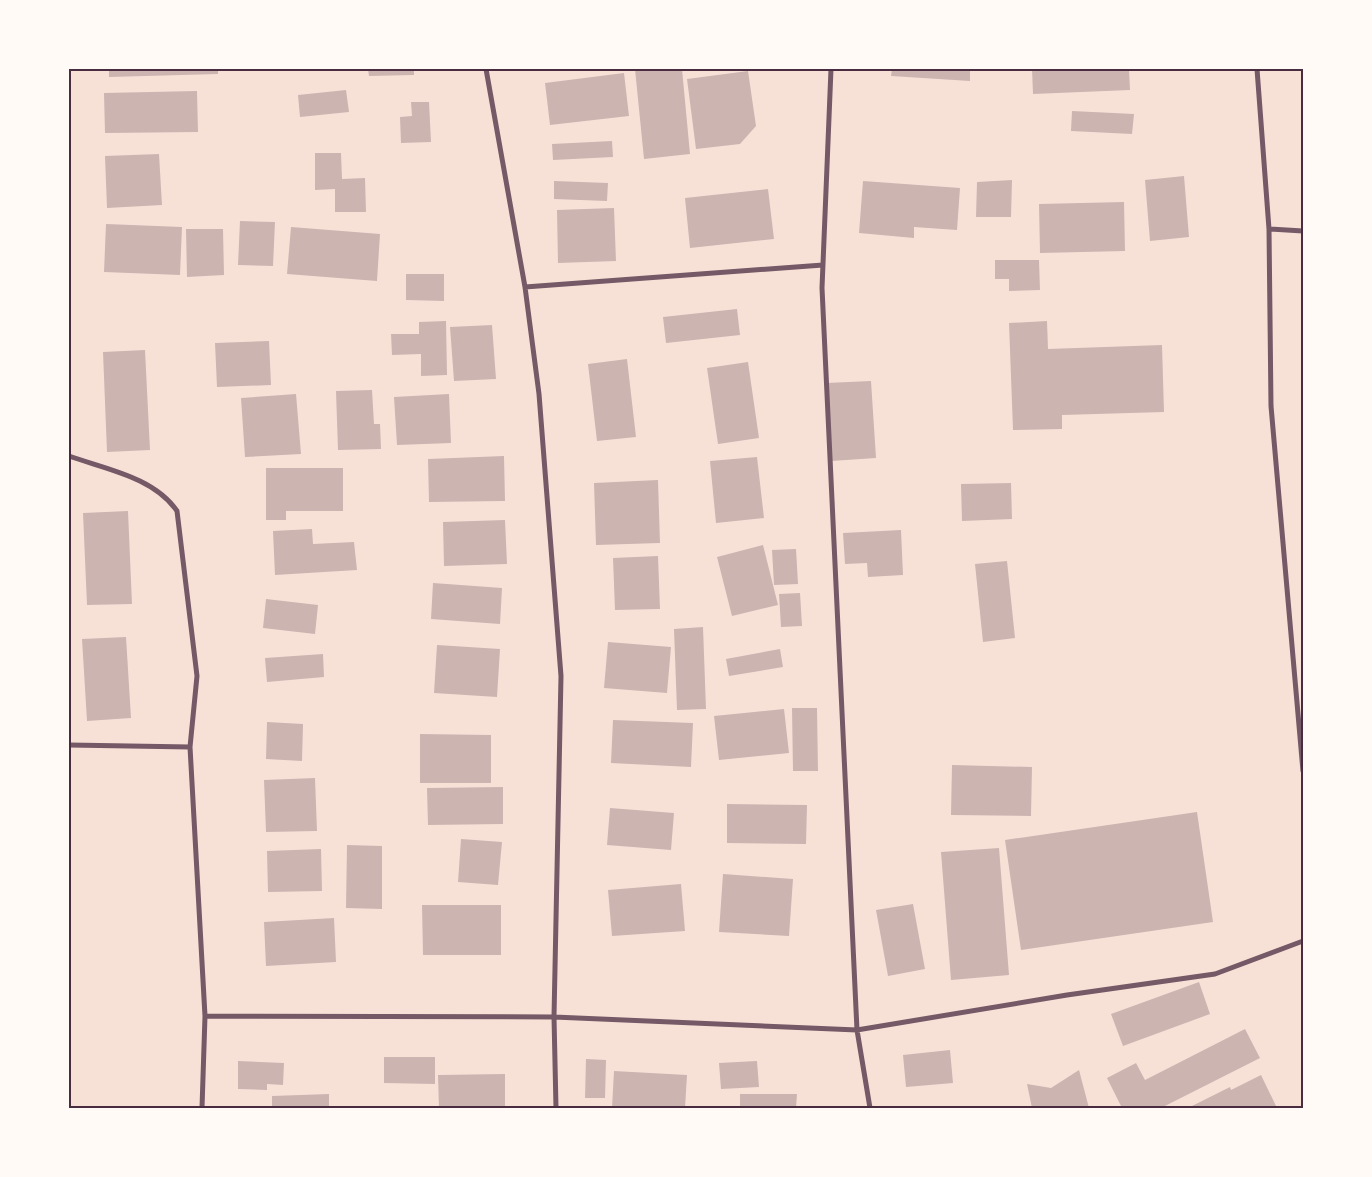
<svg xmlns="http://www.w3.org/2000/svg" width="1372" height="1177" font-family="'PT Sans',sans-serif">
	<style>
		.building { fill: #ccb4b1 }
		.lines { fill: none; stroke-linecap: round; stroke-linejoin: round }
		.minor { stroke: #755966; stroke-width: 5 }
		.neatline { fill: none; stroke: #4a2c40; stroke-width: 2 }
	</style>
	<rect width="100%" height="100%" fill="#f7e1d7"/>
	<path class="building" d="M 109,69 L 218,69 L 218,74 L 109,77 Z
		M 368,69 L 414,69 L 414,75 L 369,76 Z
		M 635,69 L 682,69 L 690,154 L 644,159 Z
		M 892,69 L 970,69 L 970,81 L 891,76 Z
		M 1032,69 L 1129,69 L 1130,90 L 1033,94 Z
		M 748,71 L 756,126 L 740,144 L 696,149 L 687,79 Z
		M 624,73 L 629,116 L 550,125 L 545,83 Z
		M 346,90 L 349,112 L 300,117 L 298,95 Z
		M 197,91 L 198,132 L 105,133 L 104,93 Z
		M 411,102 L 429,102 L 431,142 L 401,143 L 400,117 L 412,116 Z
		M 1072,111 L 1134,114 L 1132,134 L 1071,131 Z
		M 612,141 L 613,157 L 553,160 L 552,144 Z
		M 315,153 L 341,153 L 342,179 L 365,178 L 366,212 L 335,212 L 335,189 L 315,190 Z
		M 159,154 L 162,205 L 107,208 L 105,156 Z
		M 1184,176 L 1189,237 L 1150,241 L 1145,180 Z
		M 1012,180 L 1011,217 L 976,217 L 977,182 Z
		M 554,181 L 608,183 L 607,201 L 554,199 Z
		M 863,181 L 960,188 L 957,230 L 914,227 L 914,238 L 859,233 Z
		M 768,189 L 774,239 L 690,248 L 685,198 Z
		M 1124,202 L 1125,251 L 1040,253 L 1039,204 Z
		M 614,208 L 616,261 L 558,263 L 557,210 Z
		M 240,221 L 275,222 L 273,266 L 238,265 Z
		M 106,224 L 182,227 L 180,275 L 104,272 Z
		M 291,227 L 380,234 L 377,281 L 287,274 Z
		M 186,229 L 223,229 L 224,275 L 187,277 Z
		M 995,260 L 1039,260 L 1040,290 L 1009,291 L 1009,279 L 995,279 Z
		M 406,274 L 444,274 L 444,301 L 406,300 Z
		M 737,309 L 740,335 L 666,343 L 663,317 Z
		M 446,321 L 447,375 L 421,376 L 421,354 L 392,355 L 391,334 L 419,334 L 419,322 Z
		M 1047,321 L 1048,349 L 1162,345 L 1164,412 L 1062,415 L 1062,429 L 1013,430 L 1009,323 Z
		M 492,325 L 496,379 L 454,381 L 450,327 Z
		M 269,341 L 271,385 L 217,387 L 215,343 Z
		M 145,350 L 150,450 L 107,452 L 103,352 Z
		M 627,359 L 636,437 L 597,441 L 588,364 Z
		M 748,362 L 759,438 L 718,444 L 707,368 Z
		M 871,381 L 876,458 L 831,461 L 826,383 Z
		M 372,390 L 374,424 L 380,424 L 381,449 L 338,450 L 336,391 Z
		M 296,394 L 301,454 L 245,457 L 241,398 Z
		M 449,394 L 451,443 L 397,445 L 394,397 Z
		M 504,456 L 505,501 L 429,502 L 428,459 Z
		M 757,457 L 764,518 L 716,523 L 710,461 Z
		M 266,468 L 343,468 L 343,511 L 286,511 L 286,520 L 266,520 Z
		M 658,480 L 660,543 L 596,545 L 594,483 Z
		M 1011,483 L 1012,519 L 962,521 L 961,484 Z
		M 128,511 L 132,604 L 87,605 L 83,513 Z
		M 505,520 L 507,564 L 444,566 L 443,522 Z
		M 312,529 L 313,544 L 354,542 L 357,570 L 275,575 L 273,531 Z
		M 901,530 L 903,575 L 868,577 L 867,563 L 845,564 L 843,533 Z
		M 763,545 L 778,605 L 732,616 L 717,557 Z
		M 796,549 L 798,584 L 774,585 L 772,550 Z
		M 658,556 L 660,609 L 615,610 L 613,558 Z
		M 1007,561 L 1015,638 L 983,642 L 975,564 Z
		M 433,583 L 502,588 L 500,624 L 431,619 Z
		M 800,593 L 802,626 L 781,627 L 779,594 Z
		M 266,599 L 318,605 L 315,634 L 263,628 Z
		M 703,627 L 706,709 L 677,710 L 674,629 Z
		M 126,637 L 131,718 L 87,721 L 82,639 Z
		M 608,642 L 671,647 L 667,693 L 604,688 Z
		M 437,645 L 500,649 L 497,697 L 434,693 Z
		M 780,649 L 783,667 L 729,676 L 726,659 Z
		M 323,654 L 324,677 L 267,682 L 265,658 Z
		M 792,708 L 817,708 L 818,771 L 793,771 Z
		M 784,709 L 789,753 L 719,760 L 714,716 Z
		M 613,720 L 693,723 L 691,767 L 611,763 Z
		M 267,722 L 303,724 L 302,761 L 266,759 Z
		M 420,734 L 491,735 L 491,783 L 420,783 Z
		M 952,765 L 1032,767 L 1031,816 L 951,815 Z
		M 315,778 L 317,831 L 266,832 L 264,780 Z
		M 503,787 L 503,824 L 428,825 L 427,788 Z
		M 727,804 L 807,805 L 806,844 L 727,843 Z
		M 610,808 L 674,813 L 671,850 L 607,845 Z
		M 1197,812 L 1213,922 L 1021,950 L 1005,840 Z
		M 461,839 L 502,842 L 498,885 L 458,882 Z
		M 347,845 L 382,846 L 382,909 L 346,908 Z
		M 999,848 L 1009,975 L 951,980 L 941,852 Z
		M 321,849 L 322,891 L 268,892 L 267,851 Z
		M 723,874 L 793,879 L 789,936 L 719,932 Z
		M 681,884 L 685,931 L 612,936 L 608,890 Z
		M 913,904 L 925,969 L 888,976 L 876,910 Z
		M 422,905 L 501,905 L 501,955 L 423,955 Z
		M 334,918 L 336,962 L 266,966 L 264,922 Z
		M 1199,982 L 1210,1014 L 1123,1046 L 1111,1014 Z
		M 1245,1029 L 1260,1058 L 1161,1108 L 1122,1108 L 1107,1078 L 1136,1063 L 1145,1080 Z
		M 950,1050 L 953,1083 L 906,1087 L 903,1055 Z
		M 384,1057 L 435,1057 L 435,1084 L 384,1083 Z
		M 586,1059 L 606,1060 L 605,1098 L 585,1098 Z
		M 238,1061 L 284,1063 L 283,1085 L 267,1084 L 267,1090 L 238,1089 Z
		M 757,1061 L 759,1087 L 721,1089 L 719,1063 Z
		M 1079,1070 L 1089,1108 L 1032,1108 L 1027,1084 L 1051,1088 Z
		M 614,1071 L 687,1075 L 685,1108 L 612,1108 Z
		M 505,1074 L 505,1108 L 439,1108 L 438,1075 Z
		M 1261,1075 L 1277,1108 L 1188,1108 L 1230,1087 L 1231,1090 Z
		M 329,1094 L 329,1108 L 272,1108 L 272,1096 Z
		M 740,1094 L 797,1094 L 796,1108 L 740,1108 Z"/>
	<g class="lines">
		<path class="minor" d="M 486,69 L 525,287 L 539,394 L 561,676 L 554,1017 L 556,1108
			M 831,69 L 822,288 L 857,1030 L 870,1108
			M 1257,69 L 1269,229 L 1271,406 L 1303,771
			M 1269,229 L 1303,231
			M 525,287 L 823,265
			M 69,456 C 105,469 154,477 177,511 L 197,676 L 190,747
			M 69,745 L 190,747 L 205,1016 L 202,1108
			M 205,1016 L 554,1017 L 857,1030 L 1067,995 L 1215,974 L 1303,941"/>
	</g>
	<rect width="1372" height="1177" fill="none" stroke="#fffaf5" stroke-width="140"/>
	<rect x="70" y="70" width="1232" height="1037" class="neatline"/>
</svg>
